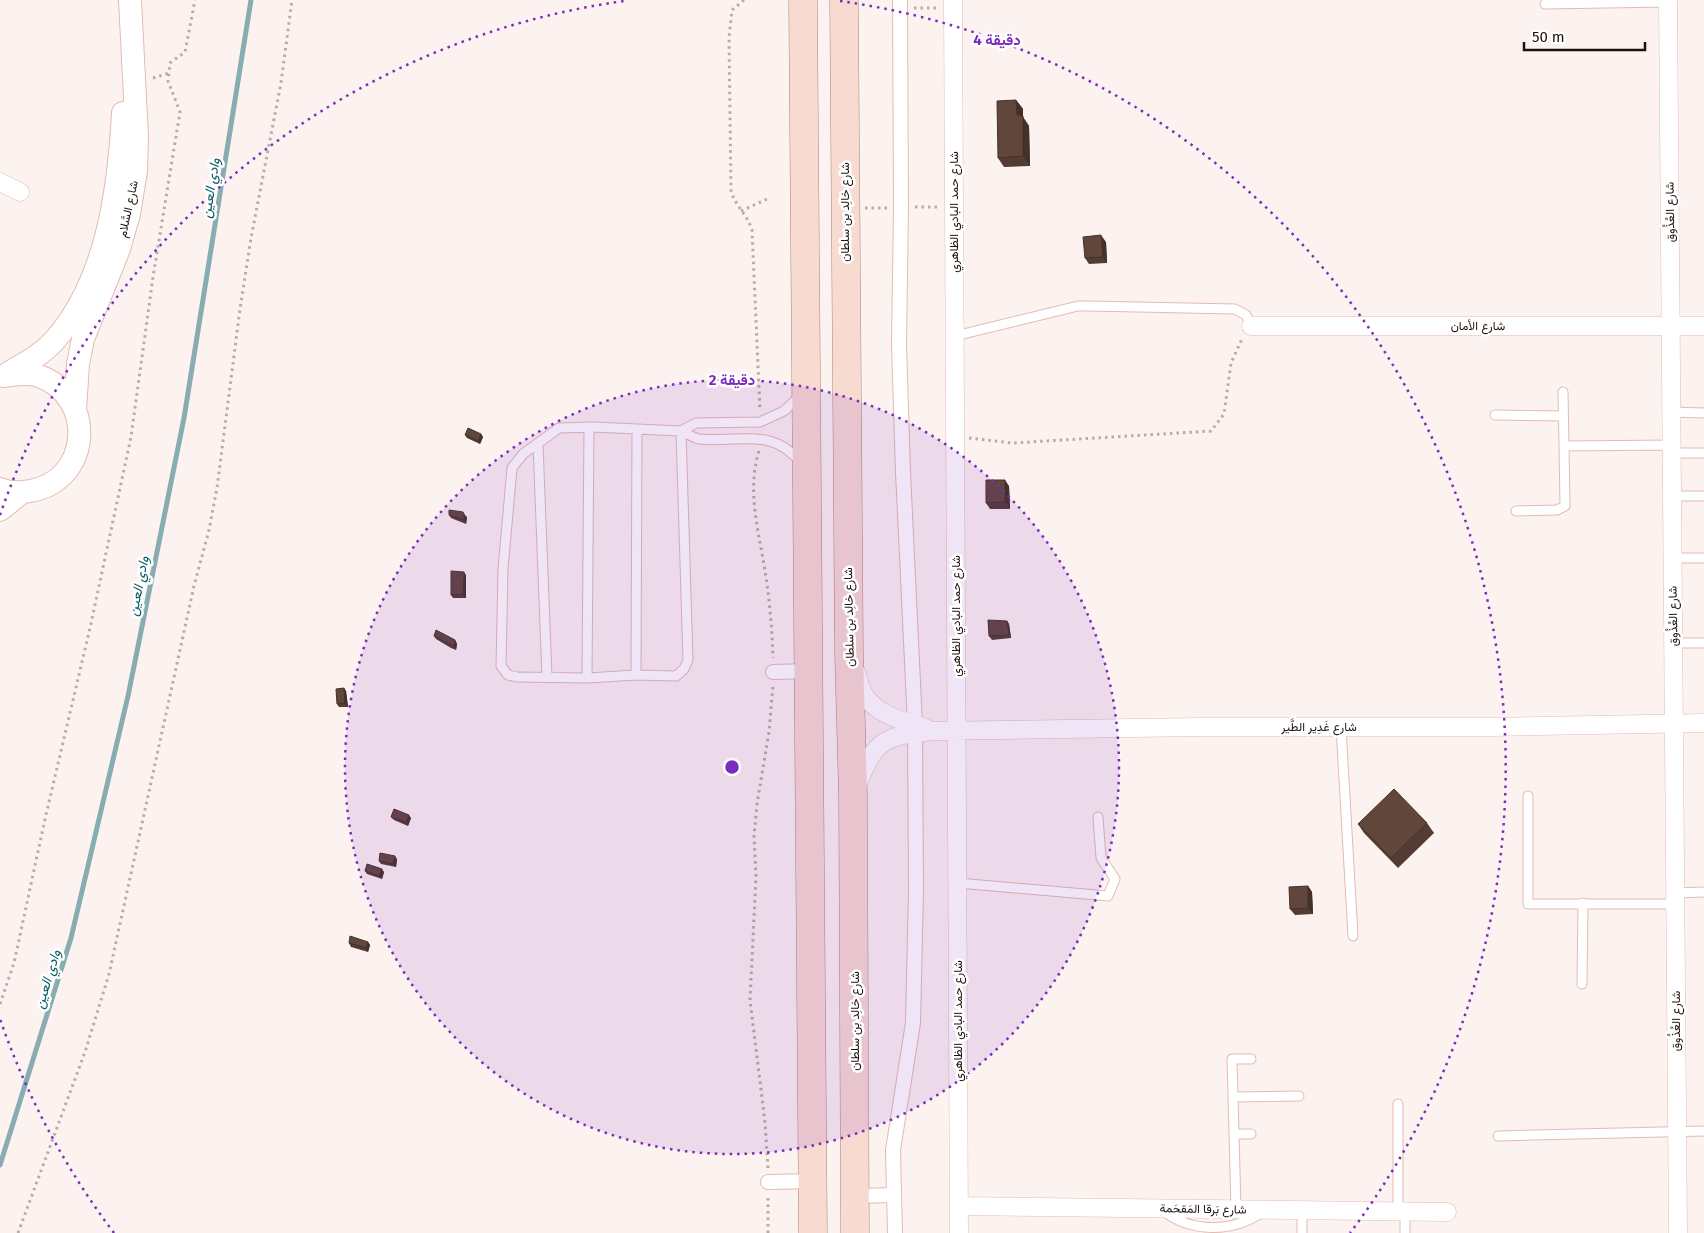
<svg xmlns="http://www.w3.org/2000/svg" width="1704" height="1233" font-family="'Fira Sans',Vazirmatn,sans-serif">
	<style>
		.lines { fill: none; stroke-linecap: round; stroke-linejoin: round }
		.stream { stroke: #87acb2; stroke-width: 5 }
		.service-casing { stroke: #e2bcaf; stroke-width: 11 }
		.pedestrian-casing { stroke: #e2bcaf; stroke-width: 16 }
		.minor-casing { stroke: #e2bcaf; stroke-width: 19 }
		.tertiary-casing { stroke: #e2bcaf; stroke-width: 24 }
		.primary-casing { stroke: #a88578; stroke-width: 29 }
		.path { stroke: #b6aca9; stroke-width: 3; stroke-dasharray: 2.5 4; stroke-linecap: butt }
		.service { stroke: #fff; stroke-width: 9 }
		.pedestrian { stroke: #fff; stroke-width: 14 }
		.minor { stroke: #fff; stroke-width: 18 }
		.tertiary { stroke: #fff; stroke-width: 22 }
		.primary { stroke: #f7dbd1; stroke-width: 28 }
		.wall { fill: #533c34 }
		.shaded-wall { fill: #44312a }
		.building { fill: #61463c; stroke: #44312a }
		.ring { fill: none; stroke: #7b2cbf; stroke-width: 2.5; stroke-dasharray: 2.5 5 }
		.labels { text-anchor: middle; stroke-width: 5; stroke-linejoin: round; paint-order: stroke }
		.street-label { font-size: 12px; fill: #1e110c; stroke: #fff }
		.water-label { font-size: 14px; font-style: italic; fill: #0a5c64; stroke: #fff }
		.centre { fill: #7b2cbf; stroke: #fff; stroke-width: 2.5 }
		.ring-label { font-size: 15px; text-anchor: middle; font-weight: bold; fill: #7b2cbf; stroke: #fff; stroke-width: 5; stroke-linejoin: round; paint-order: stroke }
	</style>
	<rect width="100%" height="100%" fill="#fcf3f1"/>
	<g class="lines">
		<path class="stream" d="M 0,1165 L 71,938 L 128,696 L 184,418 L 251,0"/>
		<defs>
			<path id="service" d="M 1545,4 L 1668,2
				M 955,336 L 1078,306 L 1088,306 L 1235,309 L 1246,315 L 1251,326
				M 1563,392 L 1564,446 L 1672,445
				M 800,396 L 784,411 L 760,422 L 696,423 L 681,431 C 687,433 693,438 699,439 C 738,443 772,426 801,463
				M 1672,412 L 1704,413
				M 1495,415 L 1563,416
				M 593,427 L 681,431 L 688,660 L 684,669 L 676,676 L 636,675 L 587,678 L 517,677 L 508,675 L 501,666 L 503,569 L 512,468 L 523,454 L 559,428 Z
				M 538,444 L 547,677
				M 1672,453 L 1704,453
				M 1672,496 L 1704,496
				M 1516,511 L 1557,510 L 1565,506 L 1564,446
				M 1673,558 L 1704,558
				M 1674,643 L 1704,643
				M 636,675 L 637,429
				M 587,678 L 589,427
				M 1341,727 L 1353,936
				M 1528,796 L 1528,904 L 1676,904
				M 958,883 L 1108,896 L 1115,879 L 1101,858 L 1098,817
				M 1676,893 L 1704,892
				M 1582,984 L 1583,903
				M 1233,1097 L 1299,1096
				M 1398,1104 L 1398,1211
				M 1234,1134 L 1251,1134
				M 1498,1136 L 1704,1131
				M 1236,1209 L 1232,1059 L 1251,1059
				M 1162,1210 C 1191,1233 1232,1233 1262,1212
				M 1302,1210 L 1302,1233
				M 1405,1211 L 1405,1233"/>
			<path id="pedestrian" d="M 773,672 L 808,671
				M 768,1182 L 813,1181
				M 855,1196 L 894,1195
				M 895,1233 L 893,1150 L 913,1023 L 916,890 L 915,725 L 903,472 L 899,345 L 901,207 L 900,0"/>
			<path id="minor" d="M 953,0 L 959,1233
				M 1668,0 L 1678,1233
				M 0,182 L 20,192
				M 1251,326 L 1704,326
				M 856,672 C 858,678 860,685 862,691 C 874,715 903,721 926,728
				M 857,786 C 876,738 884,736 934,731 L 1200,727 L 1490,727 L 1704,723
				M 959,1206 L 1447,1212"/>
			<path id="tertiary" d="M 4,376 C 21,365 41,356 54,341 C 107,282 119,189 123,113
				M 75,410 L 78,364 L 83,339 L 119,249 L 129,214 L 136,171 L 137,137 L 130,0
				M 0,489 C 9,493 20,493 30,491 C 91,481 97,397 39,376 C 28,372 16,374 5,376
				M 0,510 L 21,493"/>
			<path id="primary" d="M 803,0 L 813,1233
				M 844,0 L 849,654 L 853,796 L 855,1233"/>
		</defs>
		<use href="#service" class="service-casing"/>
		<use href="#pedestrian" class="pedestrian-casing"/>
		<use href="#minor" class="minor-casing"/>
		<use href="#tertiary" class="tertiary-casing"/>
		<use href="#primary" class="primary-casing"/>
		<path class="path" d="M 744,0 L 732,10 L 729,38 L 731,191 C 736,207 747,214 752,230 L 760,411
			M 914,8 L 938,8
			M 153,78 L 169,73
			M 915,207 L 939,207
			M 865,208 L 889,208
			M 741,211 L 767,199
			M 969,438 L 1013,443 L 1211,431 L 1224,414 L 1231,363 L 1242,339
			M 759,451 C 746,493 760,536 766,577 C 770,604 772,631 773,658
			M 0,1004 L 14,963 L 45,819 L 90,628 L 131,437 L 153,277 L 180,112 L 168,81 L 170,63 L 185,52 L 195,0
			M 768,1168 L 765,1122 L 750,1000 L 756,877 L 754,836 L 757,804 L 769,732 L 773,685
			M 18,1233 L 85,1052 L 109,974 L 194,586 L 209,530 L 217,488 L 240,309 L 251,238 L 281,83 L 292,0
			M 768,1233 L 768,1194"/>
		<use href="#service" class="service"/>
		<use href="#pedestrian" class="pedestrian"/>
		<use href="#minor" class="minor"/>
		<use href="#tertiary" class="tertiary"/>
		<use href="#primary" class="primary"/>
	</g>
	<path class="wall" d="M 1016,100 L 1023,109 L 1023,117 L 1029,126 L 1030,166 L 1004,167 L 998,158 Z
		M 1106,242 L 1107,263 L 1089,264 L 1085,258 Z
		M 481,434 L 483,437 L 480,444 L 467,438 L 465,435 Z
		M 1009,486 L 1010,509 L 990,509 L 986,503 Z
		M 449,515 L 467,517 L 466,524 L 451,518 Z
		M 466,575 L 466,598 L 453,598 L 451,595 Z
		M 1007,621 L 1009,624 L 1011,638 L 992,640 L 989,636 Z
		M 434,636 L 455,640 L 457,644 L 456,650 L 451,648 L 436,639 Z
		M 344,688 L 346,691 L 348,707 L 339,707 L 337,704 Z
		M 391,817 L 411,818 L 408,826 L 394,820 Z
		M 1427,823 L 1434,833 L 1398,868 L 1364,833 L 1358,824 Z
		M 397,859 L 396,867 L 381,864 L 379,861 Z
		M 365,871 L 384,872 L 382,879 L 367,874 Z
		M 1308,886 L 1312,892 L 1313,914 L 1295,915 L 1290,909 Z
		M 368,942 L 370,945 L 368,952 L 351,947 L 349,943 Z"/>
	<path class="shaded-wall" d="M 1016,100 L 1023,109 L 1023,117 L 1029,126 L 1030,166 L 1023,156 L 1017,115 Z
		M 1101,235 L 1106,242 L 1107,263 L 1103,257 Z
		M 481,434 L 483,437 L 480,444 L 478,441 Z
		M 1005,480 L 1009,486 L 1010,509 L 1005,502 Z
		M 464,514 L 467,517 L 466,524 L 464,520 Z
		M 464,572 L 466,575 L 466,598 L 463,594 Z
		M 1007,621 L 1009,624 L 1011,638 L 1009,635 Z
		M 455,640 L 457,644 L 456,650 L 454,646 Z
		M 344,688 L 346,691 L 348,707 L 345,703 Z
		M 409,815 L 411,818 L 408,826 L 406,822 Z
		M 395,856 L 397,859 L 396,867 L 393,864 Z
		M 382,869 L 384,872 L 382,879 L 379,876 Z
		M 1308,886 L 1312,892 L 1313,914 L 1308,908 Z
		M 368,942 L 370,945 L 368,952 L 366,948 Z"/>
	<path class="building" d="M 1016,100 L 1017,115 L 1023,116 L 1023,156 L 998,158 L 997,101 Z
		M 1101,235 L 1103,257 L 1085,258 L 1083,237 Z
		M 468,428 L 481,434 L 478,441 L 465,435 Z
		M 986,480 L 1005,480 L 1005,502 L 986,503 Z
		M 449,510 L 463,512 L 464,514 L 464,520 L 449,515 Z
		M 451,571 L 464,572 L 463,594 L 451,595 Z
		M 988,620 L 1007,621 L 1009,635 L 989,636 Z
		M 436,630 L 455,640 L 454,646 L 449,644 L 434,636 Z
		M 344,688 L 345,703 L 337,704 L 336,689 Z
		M 1394,789 L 1427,823 L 1391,858 L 1358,824 Z
		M 394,809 L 409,815 L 406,822 L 391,817 Z
		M 380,853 L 395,856 L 393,864 L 379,861 Z
		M 367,864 L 382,869 L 379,876 L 365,871 Z
		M 1308,886 L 1308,908 L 1290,909 L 1289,887 Z
		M 350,936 L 368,942 L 366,948 L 349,943 Z"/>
	<circle cx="732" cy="767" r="387" fill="#7b2cbf" fill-opacity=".12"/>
	<g class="ring">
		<circle cx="732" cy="767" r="387"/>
		<path d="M114 1233A774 774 0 0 1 0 1019M0 515A774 774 0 0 1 624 1M840 1A774 774 0 0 1 1350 1233"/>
	</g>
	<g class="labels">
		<g class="street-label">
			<text transform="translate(128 209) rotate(-78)" y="4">شارع السَّلام</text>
			<text transform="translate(845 212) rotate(-90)" y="4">شارع خالِد بن سلطان</text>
			<text transform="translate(954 212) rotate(-90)" y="4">شارع حمد البادي الظاهري</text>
			<text transform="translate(1670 212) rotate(-91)" y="4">شارع العُذُوق</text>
			<text x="1478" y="330">شارع الأمان</text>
			<text transform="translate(956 616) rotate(-90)" y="4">شارع حمد البادي الظاهري</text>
			<text transform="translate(1673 616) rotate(-91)" y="4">شارع العُذُوق</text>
			<text transform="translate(849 617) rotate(-91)" y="4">شارع خالِد بن سلطان</text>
			<text x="1319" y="731">شارع غَدِير الطَّير</text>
			<text transform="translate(855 1021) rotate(-90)" y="4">شارع خالِد بن سلطان</text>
			<text transform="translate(958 1021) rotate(-90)" y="4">شارع حمد البادي الظاهري</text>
			<text transform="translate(1676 1021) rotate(-90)" y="4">شارع العُذُوق</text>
			<text transform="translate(1203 1209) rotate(1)" y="4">شارع بَرقا المَقحَمة</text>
		</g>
		<g class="water-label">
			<text transform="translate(210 188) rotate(-81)" y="5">وادي العين</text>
			<text transform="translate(138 586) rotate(-79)" y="5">وادي العين</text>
			<text transform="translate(47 979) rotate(-73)" y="5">وادي العين</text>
		</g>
	</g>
	<circle cx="732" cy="767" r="8" class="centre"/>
	<g class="ring-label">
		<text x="997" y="45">4 دقيقة</text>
		<text x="732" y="385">2 دقيقة</text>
	</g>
	<path d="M1524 42v8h121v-8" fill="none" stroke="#1e110c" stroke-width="2.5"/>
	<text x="1532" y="42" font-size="15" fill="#1e110c" stroke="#ffffff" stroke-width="4" paint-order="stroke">50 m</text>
</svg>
